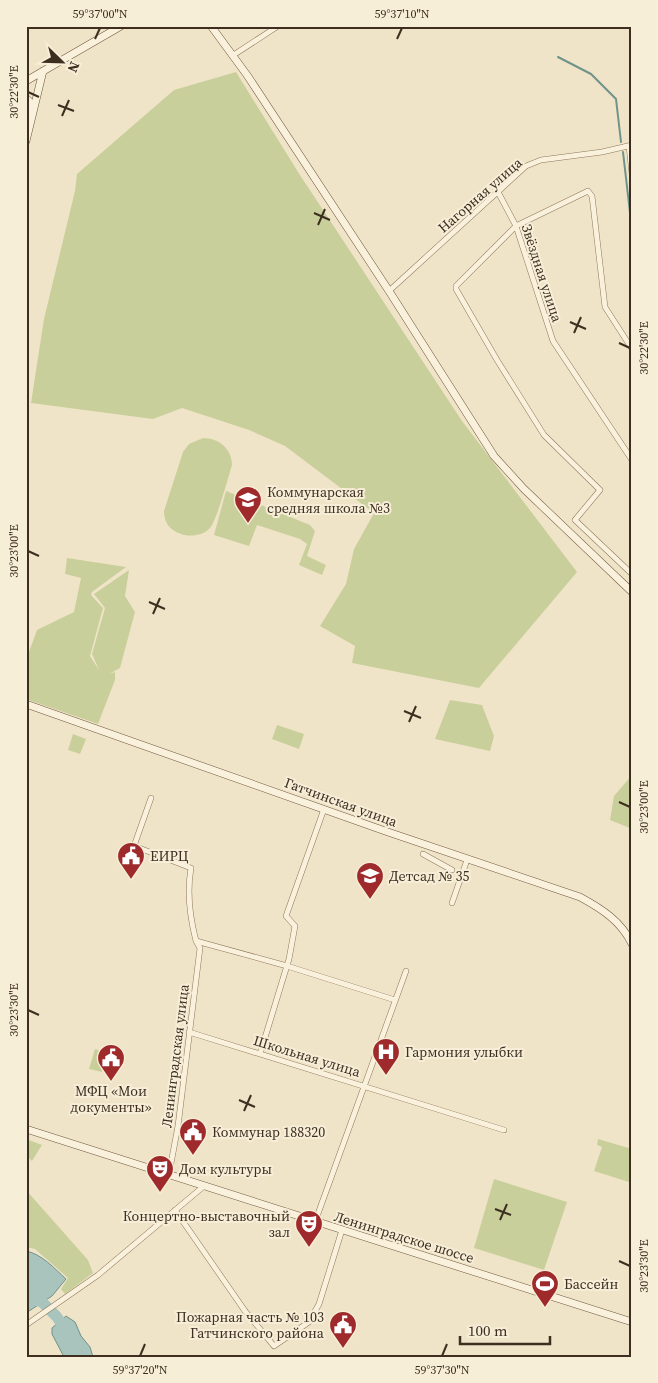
<svg xmlns="http://www.w3.org/2000/svg" width="658" height="1383" font-family="'Source Serif 4',serif">
	<style>
		.green { fill: #c9cf9b }
		.water { fill: #a9c4bc; stroke: #6f938a }
		.lines { fill: none; stroke-linecap: round; stroke-linejoin: round }
		.stream { stroke: #6f938a; stroke-width: 2 }
		.river { stroke: #a9c4bc; stroke-width: 11 }
		.street-casing { stroke: #8d765c; stroke-width: 6 }
		.secondary-casing { stroke: #6f573f; stroke-width: 8 }
		.street { stroke: #faf1dc; stroke-width: 5 }
		.secondary { stroke: #faf1dc; stroke-width: 7 }
		.ticks { fill: none; stroke: #3d2e20; stroke-width: 2 }
		.labels { text-anchor: middle; stroke-width: 4; stroke-linejoin: round; paint-order: stroke }
		.street-label { font-size: 14px; fill: #3d2e20; stroke: #f7eed8 }
		.poi-label { font-size: 14px; fill: #3d2e20; stroke: #f7eed8; text-anchor: start }
		.neatline { fill: none; stroke: #3d2e20; stroke-width: 2 }
		.ticks-label { font-size: 12px; text-anchor: middle; fill: #3d2e20 }
	</style>
	<rect width="100%" height="100%" fill="#f0e4c8"/>
	<path class="green" d="M 236,72 L 298,172 L 462,421 L 577,572 L 479,688 L 352,663 L 355,646 L 320,626 L 346,584 L 354,549 L 374,513 L 285,446 L 249,430 L 182,408 L 153,419 L 31,403 L 44,319 L 75,191 L 77,174 L 174,90 Z
		M 203,438 C 219,438 232,449 232,465 C 228,478 217,520 210,528 C 203,536 190,537 181,534 C 169,530 164,522 164,511 L 183,452 L 189,444 Z
		M 226,491 L 310,525 L 315,531 L 307,556 L 326,565 L 322,575 L 299,565 L 307,544 L 300,539 L 257,525 L 249,546 L 214,535 Z
		M 67,558 L 126,567 L 92,592 L 91,595 L 103,608 L 90,656 L 99,670 L 92,654 L 105,608 L 94,594 L 129,570 L 125,596 L 135,612 L 120,668 L 109,674 L 115,672 L 115,680 L 98,724 L 26,699 L 26,660 L 37,630 L 74,612 L 81,578 L 65,574 Z
		M 450,700 L 482,705 L 494,736 L 490,751 L 435,739 Z
		M 277,725 L 304,734 L 299,749 L 272,739 Z
		M 73,734 L 86,739 L 80,754 L 68,750 Z
		M 632,775 L 632,829 L 610,820 L 614,796 Z
		M 95,1049 L 108,1053 L 102,1072 L 89,1069 Z
		M 26,1139 L 42,1145 L 32,1161 L 26,1155 Z
		M 598,1139 L 632,1149 L 632,1183 L 594,1171 L 602,1147 L 597,1145 Z
		M 494,1179 L 567,1202 L 544,1270 L 474,1248 Z
		M 26,1190 L 88,1260 L 93,1273 L 65,1294 L 61,1289 L 68,1278 L 35,1249 L 26,1247 Z"/>
	<path class="water" d="M 26,1251 C 42,1254 55,1269 66,1279 L 52,1296 L 26,1313 Z
		M 66,1316 L 75,1322 L 81,1336 L 90,1347 L 93,1357 L 64,1357 L 52,1334 L 52,1328 Z"/>
	<g class="lines">
		<path class="stream" d="M 558,57 L 591,74 L 616,99 L 621,142
			M 623,152 L 632,230"/>
		<path class="river" d="M 26,1298 L 42,1302 L 57,1317 L 83,1357"/>
		<defs>
			<path id="street" d="M 232,56 L 278,26
				M 629,146 L 632,174
				M 498,192 L 516,226 L 553,341 L 632,460
				M 389,291 L 526,166 L 541,160 L 602,152 L 632,145
				M 632,349 L 605,307 L 592,196 L 588,191 L 516,226 L 456,286 L 456,289 L 497,360 L 544,435 L 600,490 L 575,520 L 632,574
				M 151,798 L 134,846 L 191,868 C 187,891 190,918 196,941 L 287,966 L 395,1000
				M 423,854 L 452,870
				M 452,903 L 467,860
				M 189,1032 L 504,1130
				M 260,1054 L 289,959 L 295,926 L 286,916 L 324,809
				M 169,1174 L 178,1126 L 200,948 L 196,941
				M 175,1210 L 245,1311 L 274,1346 L 309,1322 L 319,1304 L 342,1230
				M 315,1222 L 406,971
				M 26,1325 L 98,1275 L 204,1186"/>
			<path id="secondary" d="M 211,26 L 247,75 L 389,291 L 494,456 L 524,489 L 632,592
				M 26,81 L 121,26
				M 26,98 L 29,101 L 31,112
				M 26,141 L 43,71
				M 26,704 L 388,832 L 580,897 C 602,909 621,921 632,944
				M 26,1129 L 632,1322"/>
		</defs>
		<use href="#street" class="street-casing"/>
		<use href="#secondary" class="secondary-casing"/>
		<use href="#street" class="street"/>
		<use href="#secondary" class="secondary"/>
	</g>
	<path class="ticks" d="M 95,39 L 100,28M 397,39 L 402,28M 28,92 L 39,97M 58,105 L 74,111M 62,116 L 69,100M 314,213 L 330,220M 318,225 L 325,209M 570,322 L 586,329M 574,333 L 581,317M 619,343 L 630,348M 28,551 L 39,556M 149,602 L 165,609M 153,614 L 160,598M 404,711 L 421,718M 409,722 L 416,706M 619,802 L 630,807M 28,1010 L 39,1015M 239,1100 L 255,1107M 244,1111 L 251,1095M 495,1209 L 511,1215M 500,1220 L 507,1204M 619,1261 L 630,1266M 140,1356 L 145,1344M 442,1356 L 447,1344"/>
	<defs>
		<symbol id="school-pin" viewBox="-11 -11 22 30"><path d="M0 17L-7.5 6A9.5 9.5 0 1 1 7.5 6Z" fill="#9e2a2b" stroke="#f7eed8"/><path d="M0-5L7-2L0 1L-7-2ZM-4 1L0 2.5L4 1V4Q0 6-4 4Z" fill="#fff"/></symbol>
		<symbol id="civic-pin" viewBox="-11 -11 22 30"><path d="M0 17L-7.5 6A9.5 9.5 0 1 1 7.5 6Z" fill="#9e2a2b" stroke="#f7eed8"/><path d="M-.6-6.5H3V-4.5H.6V-3L4-1V1h2V6H-6V1h2V-1L-.6-3ZM-1.2 2.5V6h2.4V2.5Z" fill="#fff"/></symbol>
		<symbol id="hospital-pin" viewBox="-11 -11 22 30"><path d="M0 17L-7.5 6A9.5 9.5 0 1 1 7.5 6Z" fill="#9e2a2b" stroke="#f7eed8"/><path d="M-5-5h3v3.5h4V-5h3V5h-3V1.5h-4V5h-3Z" fill="#fff"/></symbol>
		<symbol id="theatre-pin" viewBox="-11 -11 22 30"><path d="M0 17L-7.5 6A9.5 9.5 0 1 1 7.5 6Z" fill="#9e2a2b" stroke="#f7eed8"/><path d="M-5-5.5Q0-4 5-5.5V0Q5 5 0 6Q-5 5-5 0ZM-3.3-2.5H-1v1.5H-3.3ZM1-2.5H3.3v1.5H1ZM-2.8 1Q0 5.5 2.8 1Z" fill="#fff"/></symbol>
		<symbol id="stadium-pin" viewBox="-11 -11 22 30"><path d="M0 17L-7.5 6A9.5 9.5 0 1 1 7.5 6Z" fill="#9e2a2b" stroke="#f7eed8"/><path d="M0-5a6.5 5 0 1 0 0 10a6.5 5 0 1 0 0-10ZM-3.5-1.8h7v3.6h-7Z" fill="#fff"/></symbol>
	</defs>
	<g fill-rule="evenodd">
		<use href="#school-pin" x="232" y="484" width="32" height="43"/>
		<use href="#civic-pin" x="115" y="840" width="32" height="43"/>
		<use href="#school-pin" x="354" y="860" width="32" height="43"/>
		<use href="#hospital-pin" x="370" y="1036" width="32" height="43"/>
		<use href="#civic-pin" x="95" y="1042" width="32" height="43"/>
		<use href="#civic-pin" x="177" y="1116" width="32" height="43"/>
		<use href="#theatre-pin" x="144" y="1153" width="32" height="43"/>
		<use href="#theatre-pin" x="293" y="1208" width="32" height="43"/>
		<use href="#stadium-pin" x="529" y="1268" width="32" height="43"/>
		<use href="#civic-pin" x="327" y="1309" width="32" height="43"/>
	</g>
	<g class="labels">
		<g class="street-label">
			<text transform="translate(480 195) rotate(-41)" y="5">Нагорная улица</text>
			<text transform="translate(542 273) rotate(72)" y="5">Звёздная улица</text>
			<text transform="translate(341 802) rotate(20)" y="5">Гатчинская улица</text>
			<text transform="translate(175 1056) rotate(-83)" y="5">Ленинградская улица</text>
			<text transform="translate(307 1056) rotate(17)" y="5">Школьная улица</text>
			<text transform="translate(404 1237) rotate(17)" y="5">Ленинградское шоссе</text>
		</g>
		<g class="poi-label">
			<text x="267" y="497">Коммунарская<tspan x="267" dy="16">средняя школа №3</tspan></text>
			<text x="150" y="861">ЕИРЦ</text>
			<text x="389" y="881">Детсад № 35</text>
			<text x="405" y="1057">Гармония улыбки</text>
			<text x="111" y="1096" text-anchor="middle">МФЦ «Мои<tspan x="111" dy="16">документы»</tspan></text>
			<text x="212" y="1137">Коммунар 188320</text>
			<text x="179" y="1174">Дом культуры</text>
			<text x="290" y="1221" text-anchor="end">Концертно-выставочный<tspan x="290" dy="16">зал</tspan></text>
			<text x="564" y="1289">Бассейн</text>
			<text x="324" y="1322" text-anchor="end">Пожарная часть № 103<tspan x="324" dy="16">Гатчинского района</tspan></text>
		</g>
	</g>
	<rect width="658" height="1383" fill="none" stroke="#f7eed8" stroke-width="55"/>
	<g transform="translate(62 62) rotate(113)" stroke="#f7eed8" stroke-width="4" paint-order="stroke">
	<path d="M0-4L9 19L0 12L-9 19Z" fill="#3d2e20"/>
	<text y="-8" font-size="14" font-weight="bold" text-anchor="middle" fill="#3d2e20">N</text>
	</g>
	<path d="M460 1336v8h90v-8" fill="none" stroke="#3d2e20" stroke-width="2.5"/>
	<text x="468" y="1336" font-size="15" fill="#3d2e20" stroke="#f7eed8" stroke-width="4" paint-order="stroke">100 m</text>
	<rect x="28" y="28" width="602" height="1328" class="neatline"/>
	<g class="ticks-label">
		<text x="100" y="18">59°37'00"N</text>
		<text x="402" y="18">59°37'10"N</text>
		<text transform="translate(14 92) rotate(-90)" y="4">30°22'30"E</text>
		<text transform="translate(644 348) rotate(-90)" y="4">30°22'30"E</text>
		<text transform="translate(14 551) rotate(-90)" y="4">30°23'00"E</text>
		<text transform="translate(644 807) rotate(-90)" y="4">30°23'00"E</text>
		<text transform="translate(14 1010) rotate(-90)" y="4">30°23'30"E</text>
		<text transform="translate(644 1266) rotate(-90)" y="4">30°23'30"E</text>
		<text x="140" y="1374">59°37'20"N</text>
		<text x="442" y="1374">59°37'30"N</text>
	</g>
</svg>
